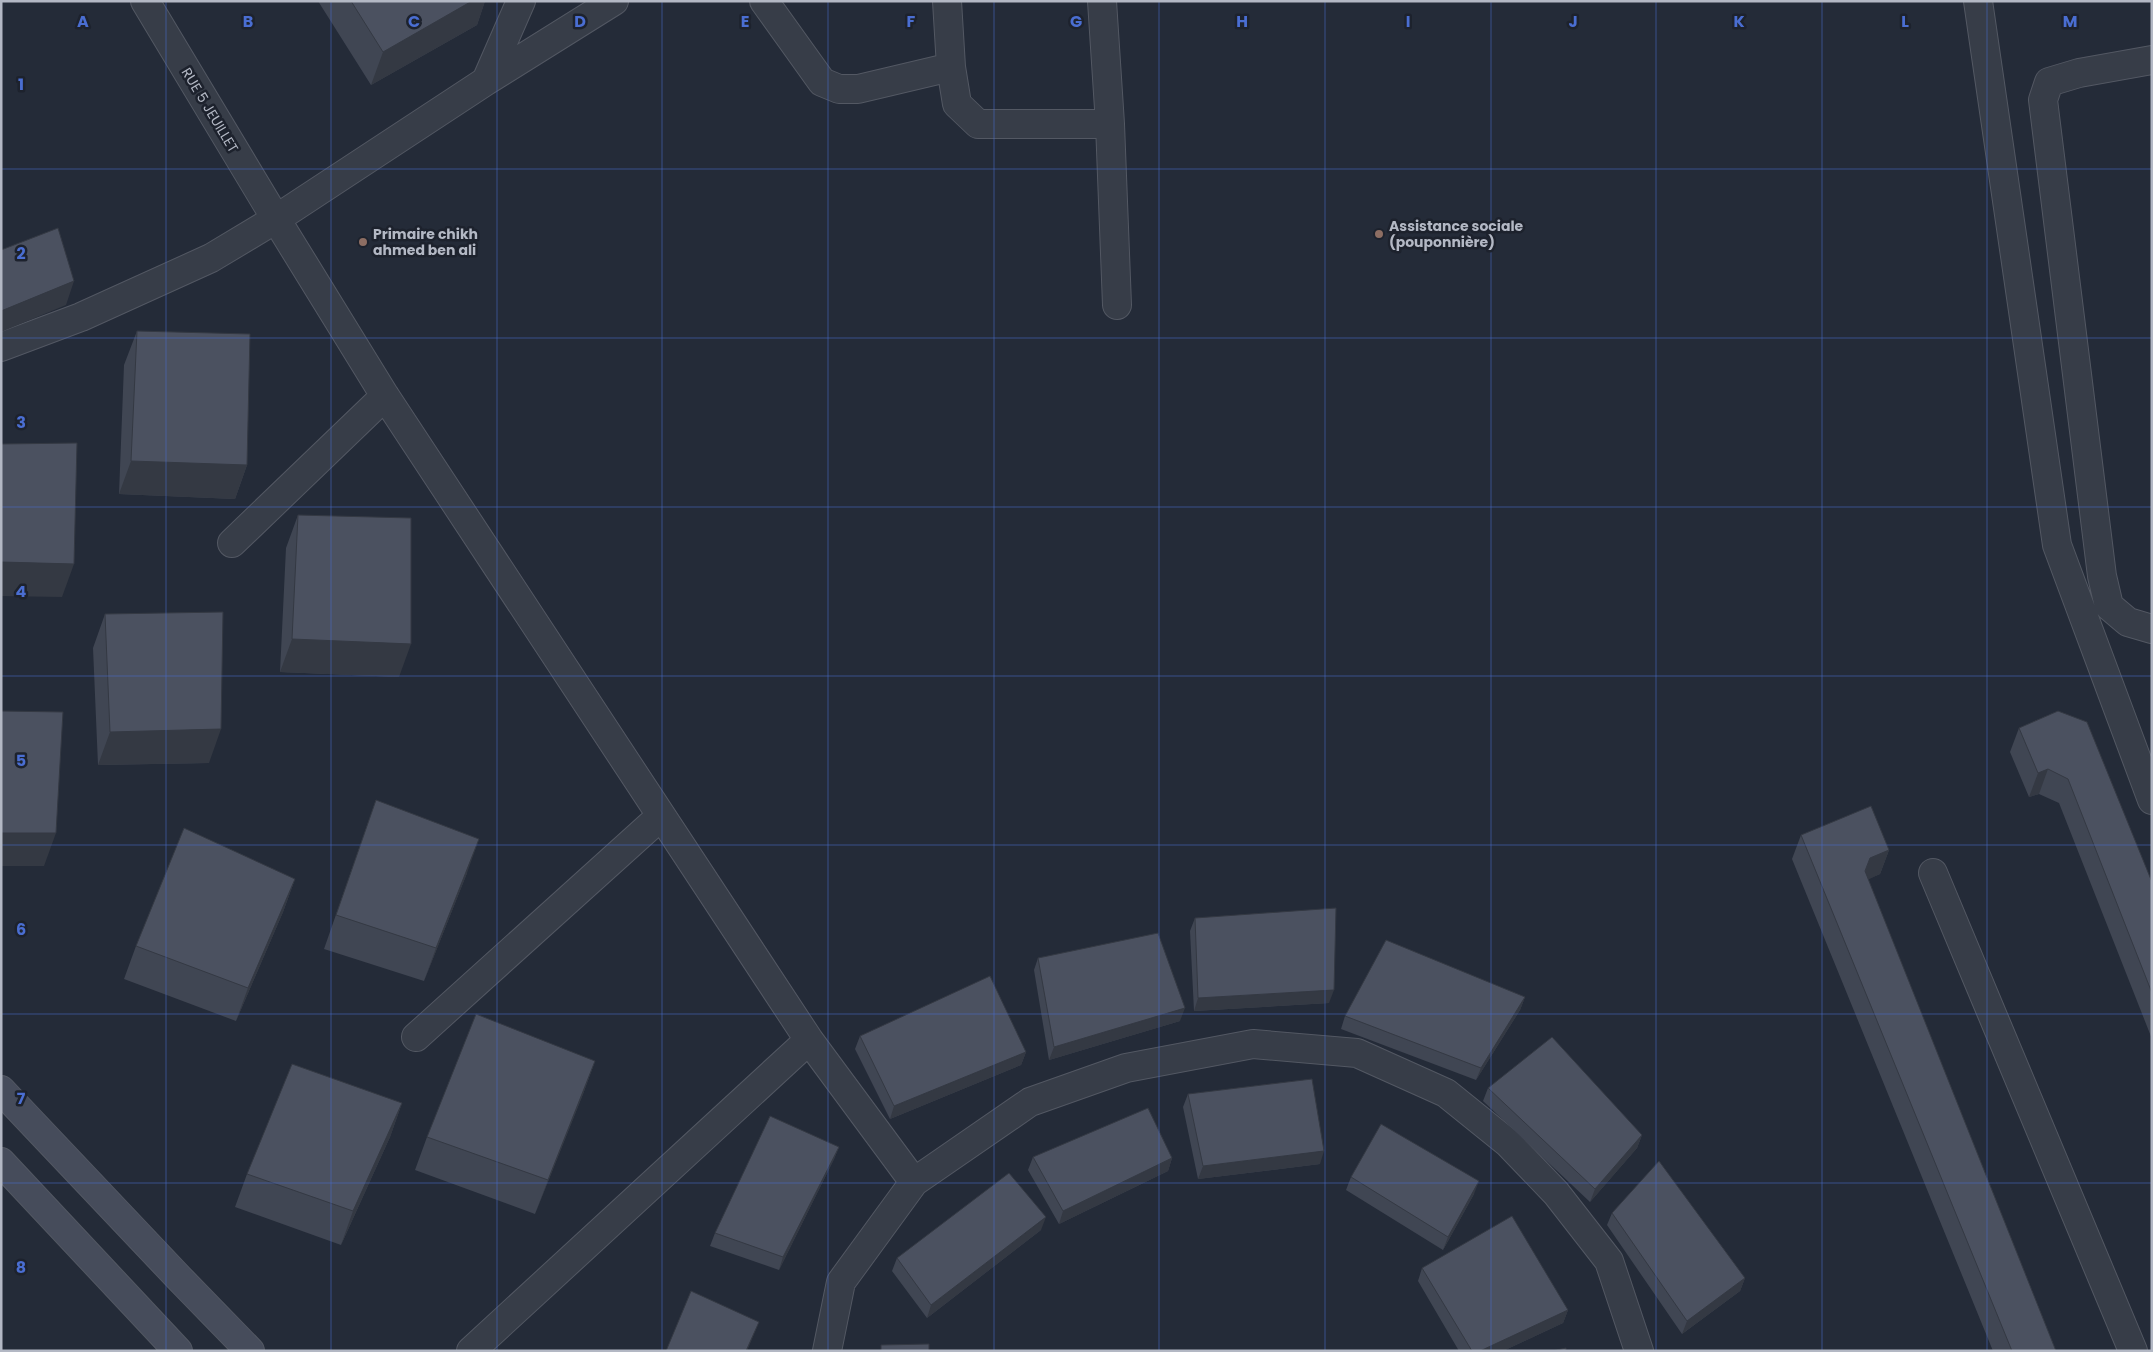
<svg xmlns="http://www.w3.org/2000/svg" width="2153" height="1352" font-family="Poppins,sans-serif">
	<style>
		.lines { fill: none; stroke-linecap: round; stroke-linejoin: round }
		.minor-casing { stroke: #535863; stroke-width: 30 }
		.secondary-casing { stroke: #535863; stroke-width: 30 }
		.minor { stroke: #373d48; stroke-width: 28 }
		.secondary { stroke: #464c5b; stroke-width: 28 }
		.wall { fill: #404653 }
		.shaded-wall { fill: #343943 }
		.building { fill: #4b5160; stroke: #343943 }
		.grid { fill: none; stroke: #4a6ed2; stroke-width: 1; stroke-opacity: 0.55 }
		.education-dot { fill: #8d6e63; stroke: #1d222d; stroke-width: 2 }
		.labels { text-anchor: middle; stroke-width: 5; stroke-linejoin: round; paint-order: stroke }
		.street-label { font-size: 14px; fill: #b3b8c4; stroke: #1d222d }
		.poi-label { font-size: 14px; font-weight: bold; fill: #b3b8c4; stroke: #1d222d; text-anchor: start }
		.grid-label { font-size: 16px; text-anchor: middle; font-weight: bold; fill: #4a6ed2; stroke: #1d222d; stroke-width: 5; stroke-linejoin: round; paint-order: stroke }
	</style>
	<rect width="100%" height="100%" fill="#242b38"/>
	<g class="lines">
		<defs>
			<path id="minor" d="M 614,1 L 486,81 L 276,219 L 385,396 L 809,1040 L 914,1182
				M 764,1 L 822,82 L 839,89 L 858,89 L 951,67
				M 947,1 L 951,67 L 957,104 L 978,124 L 1110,124
				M 1102,1 L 1110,124 L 1117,305
				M 1978,1 L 2057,545 L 2152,800
				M 2152,60 L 2079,73 L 2049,82 L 2043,100 L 2102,576 L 2109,606 L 2128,622 L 2152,629
				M 486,81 L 521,1
				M 1,347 L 81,317 L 211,258 L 276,219 L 145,1
				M 232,543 L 385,396
				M 1933,873 L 2133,1351
				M 416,1037 L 661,816
				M 471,1351 L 809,1040
				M 827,1351 L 841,1282 L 914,1182 L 1030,1102 L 1126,1068 L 1253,1044 L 1357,1053 L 1446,1093 L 1508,1143 L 1556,1193 L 1609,1261 L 1639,1351"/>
			<path id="secondary" d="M 1,1090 L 179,1278 L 250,1351
				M 1,1162 L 178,1351"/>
		</defs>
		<use href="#minor" class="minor-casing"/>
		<use href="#secondary" class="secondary-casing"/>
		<use href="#minor" class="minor"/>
		<use href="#secondary" class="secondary"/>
	</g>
	<path class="wall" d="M 318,1 L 485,1 L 477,25 L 371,85 Z
		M 137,331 L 247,465 L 235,499 L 119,494 L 124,365 Z
		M 298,515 L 399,677 L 280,672 L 286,548 Z
		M 105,614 L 209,763 L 98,765 L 93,648 Z
		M 2058,711 L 2152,882 L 2152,1039 L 2059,803 L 2039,794 L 2029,797 L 2010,752 L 2019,728 Z
		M 376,800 L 467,873 L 424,981 L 324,949 Z
		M 1801,835 L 1889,850 L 1880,874 L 1868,879 L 2056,1351 L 1993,1351 L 1792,859 Z
		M 295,879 L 283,912 L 236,1021 L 124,979 L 136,946 Z
		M 1195,918 L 1329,1003 L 1194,1011 L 1190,931 Z
		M 1038,958 L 1180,1021 L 1049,1060 L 1034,970 Z
		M 1525,997 L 1520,1010 L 1476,1080 L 1341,1029 L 1345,1016 Z
		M 860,1036 L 1026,1052 L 1021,1065 L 890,1119 L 855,1049 Z
		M 595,1061 L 583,1094 L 535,1214 L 415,1170 L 427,1137 Z
		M 1488,1088 L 1642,1135 L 1637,1148 L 1590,1202 L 1483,1101 Z
		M 1188,1094 L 1320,1164 L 1198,1179 L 1183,1107 Z
		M 402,1103 L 390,1137 L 341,1245 L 235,1207 L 247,1174 Z
		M 839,1147 L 834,1159 L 779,1270 L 710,1246 L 715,1233 Z
		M 1033,1157 L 1172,1158 L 1168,1171 L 1059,1224 L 1028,1170 Z
		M 1351,1177 L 1474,1194 L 1443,1250 L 1346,1190 Z
		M 1612,1213 L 1745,1278 L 1740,1291 L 1682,1334 L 1607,1225 Z
		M 1041,1230 L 927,1318 L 892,1271 L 897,1258 Z
		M 1422,1268 L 1568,1310 L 1563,1323 L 1503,1351 L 1459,1351 L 1418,1281 Z"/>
	<path class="shaded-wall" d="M 472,1 L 485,1 L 477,25 L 371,85 L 383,52 Z
		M 74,281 L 66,305 L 1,332 L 1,311 Z
		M 131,461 L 247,465 L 235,499 L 119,494 Z
		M 1,562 L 74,564 L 62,597 L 1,596 Z
		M 292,639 L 411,644 L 399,677 L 280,672 Z
		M 221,729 L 209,763 L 98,765 L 110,732 Z
		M 2048,769 L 2039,794 L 2029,797 L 2038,773 Z
		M 1,833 L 56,833 L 44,866 L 1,866 Z
		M 479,839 L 467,873 L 424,981 L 436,948 Z
		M 1889,850 L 1880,874 L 1861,883 L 1870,858 Z
		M 295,879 L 283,912 L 236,1021 L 248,988 Z
		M 1334,990 L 1329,1003 L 1194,1011 L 1198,998 Z
		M 1525,997 L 1520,1010 L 1476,1080 L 1481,1068 Z
		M 1185,1008 L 1180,1021 L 1049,1060 L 1054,1047 Z
		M 1026,1052 L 1021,1065 L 890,1119 L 894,1106 Z
		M 595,1061 L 583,1094 L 535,1214 L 548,1180 Z
		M 402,1103 L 390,1137 L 341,1245 L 353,1211 Z
		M 1642,1135 L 1637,1148 L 1590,1202 L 1595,1189 Z
		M 839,1147 L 834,1159 L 779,1270 L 783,1257 Z
		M 1324,1151 L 1320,1164 L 1198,1179 L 1203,1166 Z
		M 1172,1158 L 1168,1171 L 1059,1224 L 1063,1211 Z
		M 1479,1181 L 1474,1194 L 1443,1250 L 1448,1237 Z
		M 1046,1217 L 1041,1230 L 927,1318 L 931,1305 Z
		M 1745,1278 L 1740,1291 L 1682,1334 L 1687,1321 Z
		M 1568,1310 L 1563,1323 L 1503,1351 L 1480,1351 Z
		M 759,1322 L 747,1351 L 746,1351 Z"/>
	<path class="building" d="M 351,1 L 472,1 L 383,52 Z
		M 58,228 L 74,281 L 1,311 L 1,250 Z
		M 137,331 L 250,334 L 247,465 L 131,461 Z
		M 77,443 L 74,564 L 1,562 L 1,444 Z
		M 298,515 L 411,518 L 411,644 L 292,639 Z
		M 223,612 L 221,729 L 110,732 L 105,614 Z
		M 1,711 L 63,712 L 56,833 L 1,833 Z
		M 2058,711 L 2087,722 L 2152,882 L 2152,993 L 2068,779 L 2048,769 L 2038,773 L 2019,728 Z
		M 376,800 L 479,839 L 436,948 L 336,915 Z
		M 1871,806 L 1889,850 L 1870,858 L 1865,871 L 2056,1351 L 2012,1351 L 1801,835 Z
		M 184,828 L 295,879 L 248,988 L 136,946 Z
		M 1336,908 L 1334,990 L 1198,998 L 1195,918 Z
		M 1158,933 L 1185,1008 L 1054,1047 L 1038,958 Z
		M 1386,940 L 1525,997 L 1481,1068 L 1345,1016 Z
		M 990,976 L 1026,1052 L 894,1106 L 860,1036 Z
		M 476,1014 L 595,1061 L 548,1180 L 427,1137 Z
		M 1552,1037 L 1642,1135 L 1595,1189 L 1488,1088 Z
		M 292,1064 L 402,1103 L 353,1211 L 247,1174 Z
		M 1312,1079 L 1324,1151 L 1203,1166 L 1188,1094 Z
		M 1148,1108 L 1172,1158 L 1063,1211 L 1033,1157 Z
		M 770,1116 L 839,1147 L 783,1257 L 715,1233 Z
		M 1381,1124 L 1479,1181 L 1448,1237 L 1351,1177 Z
		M 1659,1161 L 1745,1278 L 1687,1321 L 1612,1213 Z
		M 1009,1173 L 1046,1217 L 931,1305 L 897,1258 Z
		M 1512,1216 L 1568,1310 L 1480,1351 L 1472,1351 L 1422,1268 Z
		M 691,1291 L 759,1322 L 746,1351 L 666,1351 Z
		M 929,1344 L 929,1351 L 881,1351 L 881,1345 Z
		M 1566,1348 L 1566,1351 L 1552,1351 Z"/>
	<path class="grid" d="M 166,1 L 166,1351M 331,1 L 331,1351M 497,1 L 497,1351M 662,1 L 662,1351M 828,1 L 828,1351M 994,1 L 994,1351M 1159,1 L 1159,1351M 1325,1 L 1325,1351M 1491,1 L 1491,1351M 1656,1 L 1656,1351M 1822,1 L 1822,1351M 1987,1 L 1987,1351M 1,169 L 2152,169M 1,338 L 2152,338M 1,507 L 2152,507M 1,676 L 2152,676M 1,845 L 2152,845M 1,1014 L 2152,1014M 1,1183 L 2152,1183"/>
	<g class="education-dot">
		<circle cx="1379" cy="234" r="5"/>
		<circle cx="363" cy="242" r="5"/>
	</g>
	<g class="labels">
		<g class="street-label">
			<text transform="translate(210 110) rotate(59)" y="5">RUE 5 JEUILLET</text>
		</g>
		<g class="poi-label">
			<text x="1389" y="231">Assistance sociale<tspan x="1389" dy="16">(pouponnière)</tspan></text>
			<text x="373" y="239">Primaire chikh<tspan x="373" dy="16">ahmed ben ali</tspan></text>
		</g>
	</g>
	<g class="grid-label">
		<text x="83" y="27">A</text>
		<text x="248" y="27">B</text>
		<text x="414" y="27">C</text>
		<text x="580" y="27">D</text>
		<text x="745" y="27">E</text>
		<text x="911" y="27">F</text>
		<text x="1076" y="27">G</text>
		<text x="1242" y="27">H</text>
		<text x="1408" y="27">I</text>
		<text x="1573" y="27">J</text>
		<text x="1739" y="27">K</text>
		<text x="1905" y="27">L</text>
		<text x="2070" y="27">M</text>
		<text x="21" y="90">1</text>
		<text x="21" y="259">2</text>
		<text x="21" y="428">3</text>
		<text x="21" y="597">4</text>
		<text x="21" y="766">5</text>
		<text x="21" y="935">6</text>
		<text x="21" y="1104">7</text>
		<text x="21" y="1273">8</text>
	</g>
	<rect width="2153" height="1352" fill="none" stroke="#b3b8c4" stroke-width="5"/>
</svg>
